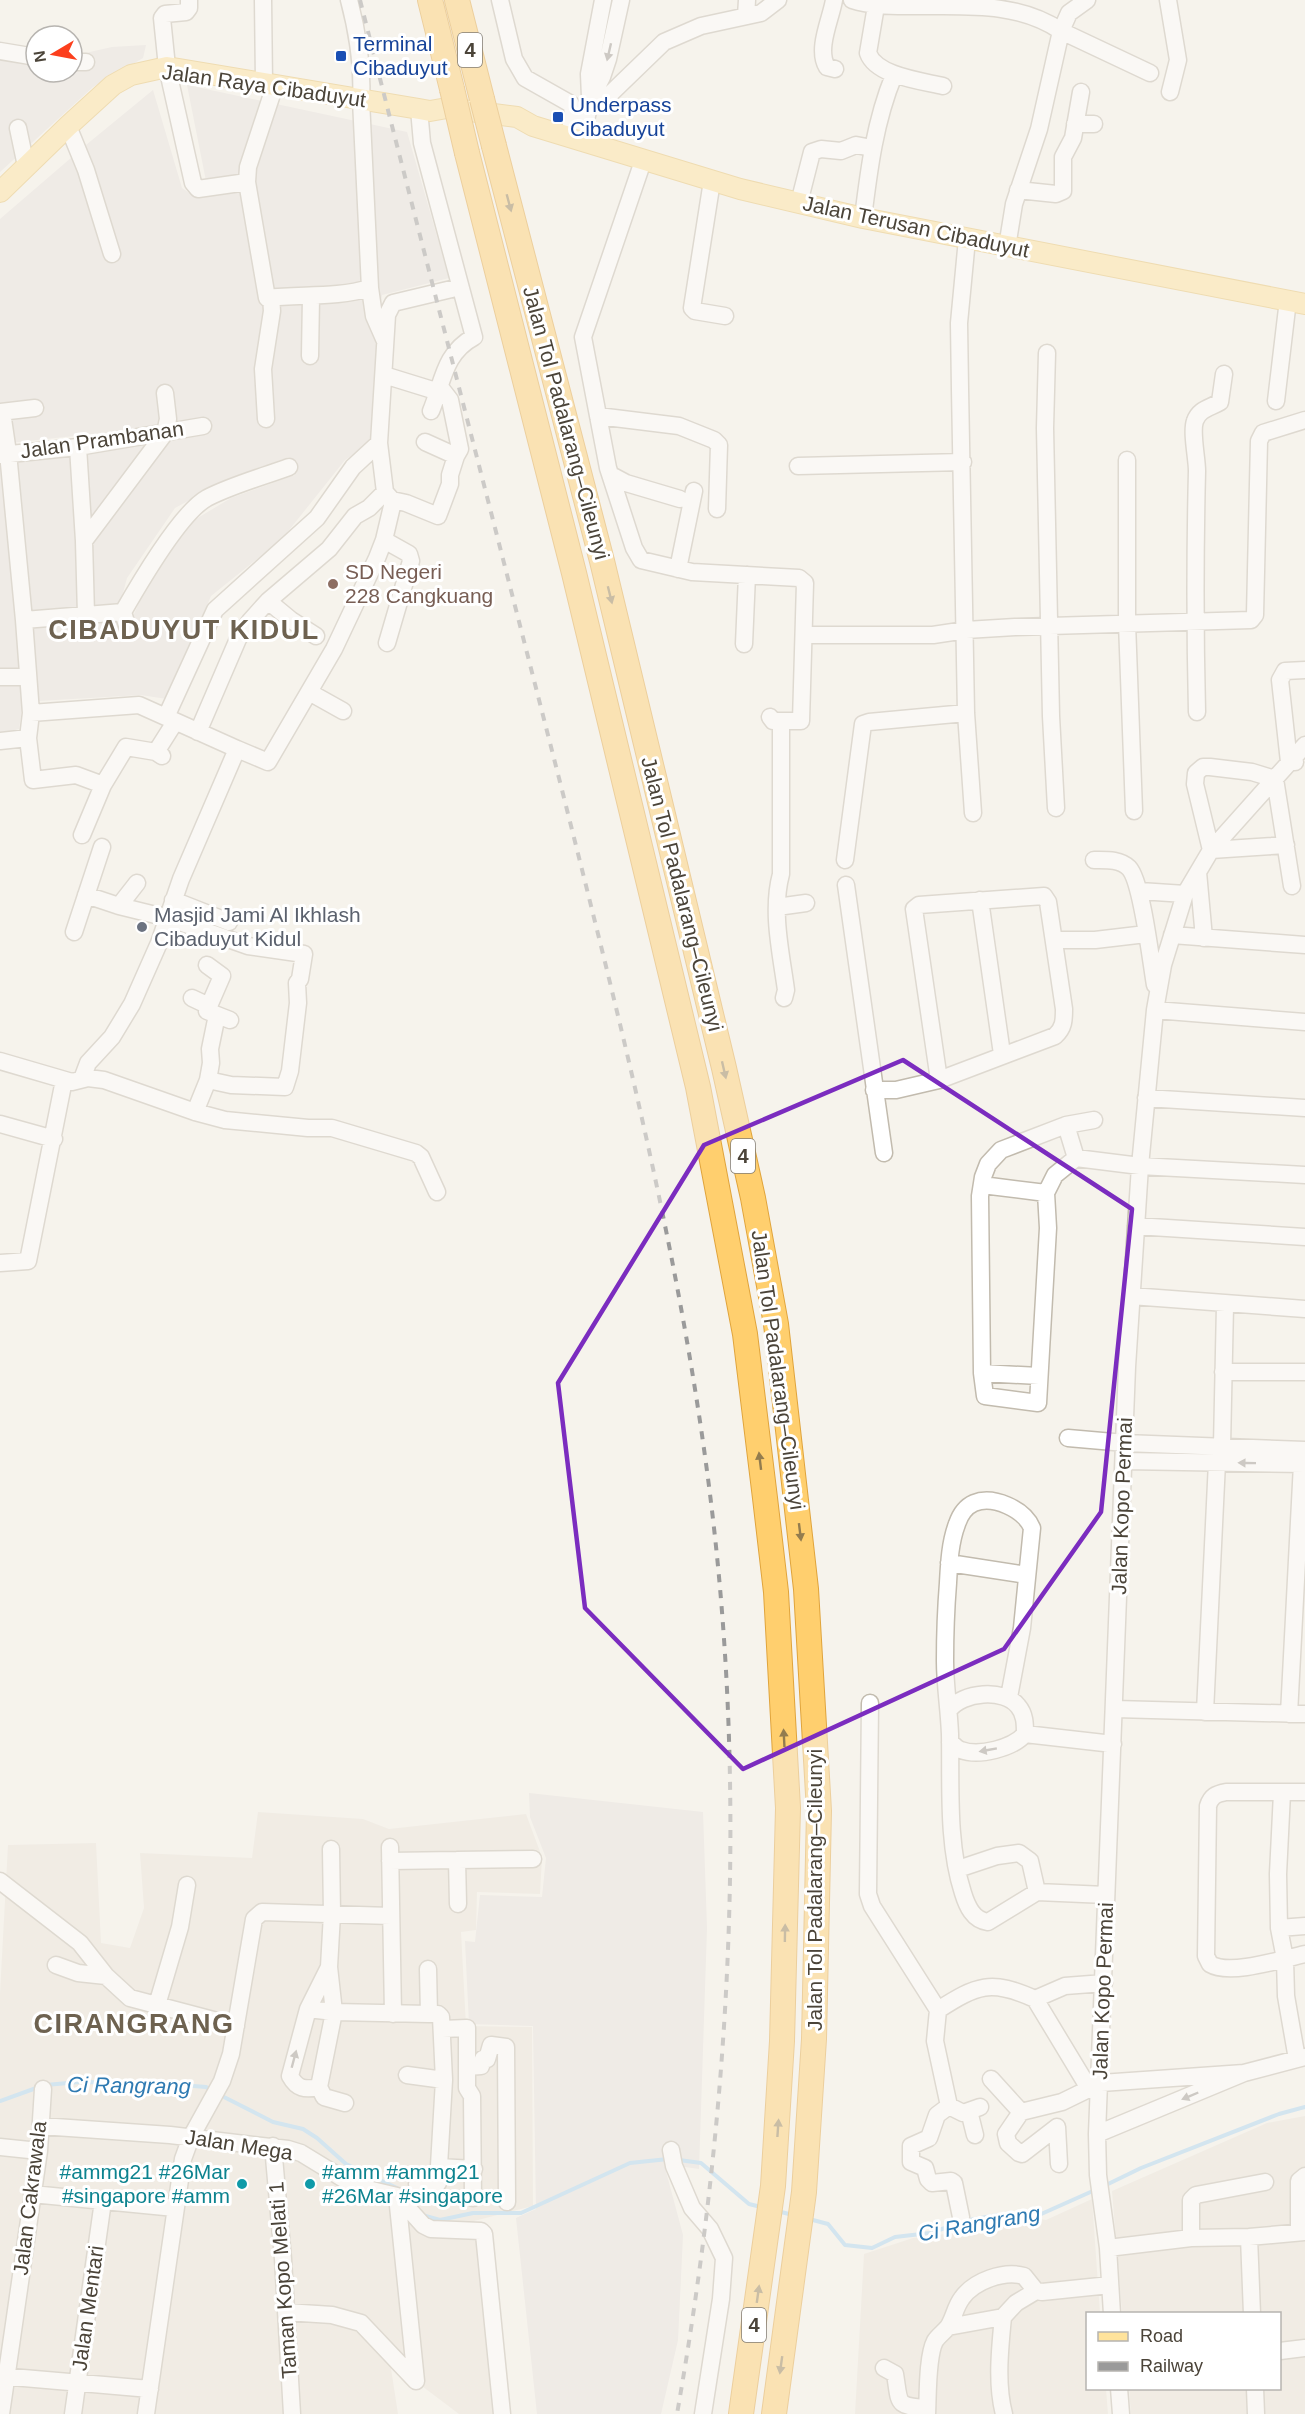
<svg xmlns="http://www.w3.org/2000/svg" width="1305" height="2414" font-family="Helvetica,sans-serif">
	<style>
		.residential { fill: #eae5da }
		.industrial { fill: #e6e2dd }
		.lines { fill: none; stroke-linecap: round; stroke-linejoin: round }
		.stream { stroke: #a9d4f2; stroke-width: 4 }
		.minor-casing { stroke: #c2bbae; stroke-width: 19 }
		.major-casing { stroke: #e6c16a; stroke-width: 22 }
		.highway-casing { stroke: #e0a43c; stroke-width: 26 }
		.minor { stroke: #fff; stroke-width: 16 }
		.major { stroke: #ffe39c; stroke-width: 20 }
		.highway { stroke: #ffcf6e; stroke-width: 24 }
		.rail { stroke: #9a9a9a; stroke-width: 4; stroke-dasharray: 8 8; stroke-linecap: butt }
		.highway-bridge-casing { stroke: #e0a43c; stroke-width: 26; stroke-linecap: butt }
		.highway-bridge { stroke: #ffcf6e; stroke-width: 24 }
		.oneway { fill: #9c9892 }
		.oneway2 { fill: #937c4e }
		.marked { fill: none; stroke: #7b2cbf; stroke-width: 4.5; stroke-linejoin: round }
		.transit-dot { fill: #1a4fb4; stroke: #fff; stroke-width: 2 }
		.education-dot { fill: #8d6e63; stroke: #fff; stroke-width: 2 }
		.worship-dot { fill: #6b7280; stroke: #fff; stroke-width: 2 }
		.culture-dot { fill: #0f9aa8; stroke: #fff; stroke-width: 2 }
		.labels { text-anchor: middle; stroke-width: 6; stroke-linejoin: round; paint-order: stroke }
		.shield { fill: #fff; stroke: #817c74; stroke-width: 1.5 }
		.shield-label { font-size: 20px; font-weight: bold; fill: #4b4439 }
		.transit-label { font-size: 21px; fill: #164399; stroke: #fff; text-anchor: start }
		.street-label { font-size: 21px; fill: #4b4439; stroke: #fff }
		.education-label { font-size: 21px; fill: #785e54; stroke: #fff; text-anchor: start }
		.worship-label { font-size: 21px; fill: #5b616d; stroke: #fff; text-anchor: start }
		.culture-label { font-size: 21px; fill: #0d838f; stroke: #fff; text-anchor: end }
		.water-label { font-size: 22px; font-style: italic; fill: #2e7ab2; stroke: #fff }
		.district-label { font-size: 27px; font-weight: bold; letter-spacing: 1.5px; fill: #6e6250; stroke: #fff }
	</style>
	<rect width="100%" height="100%" fill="#f6f3ec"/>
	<path class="residential" d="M 258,1812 L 363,1819 L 389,1829 L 526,1814 L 542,1857 L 540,1894 L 477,1892 L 476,1930 L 461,1932 L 466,2026 L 532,2027 L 533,2206 L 474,2221 L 494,2414 L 459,2414 L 390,2362 L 398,2414 L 0,2414 L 0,1993 L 8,1845 L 96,1843 L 101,1943 L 130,1948 L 144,1908 L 140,1853 L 252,1858 Z
		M 1305,2116 L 1305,2414 L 1131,2414 L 1129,2389 L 1280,2388 L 1280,2314 L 1122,2313 L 1112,2191 L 1267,2123 Z
		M 1092,2199 L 1100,2313 L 1088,2314 L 1088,2388 L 1106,2389 L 1108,2414 L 855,2414 L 864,2254 L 913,2238 L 945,2234 L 976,2220 L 1023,2216 L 1046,2220 Z"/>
	<path class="industrial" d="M 0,45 L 36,56 L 36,72 L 72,72 L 72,56 L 112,47 L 146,45 L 143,58 L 93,87 L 0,172 Z
		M 187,85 L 407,132 L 449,278 L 382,295 L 376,343 L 377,438 L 345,460 L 282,539 L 211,596 L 167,699 L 141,695 L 38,701 L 31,625 L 132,619 L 143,593 L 181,528 L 231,498 L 295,475 L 296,465 L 289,457 L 228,479 L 175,508 L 127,578 L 120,604 L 95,606 L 86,452 L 157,427 L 0,444 L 0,219 L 86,145 L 153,90 L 182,188 L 195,197 L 207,186 Z
		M 74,450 L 80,608 L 29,612 L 13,456 Z
		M 0,459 L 2,459 L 22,668 L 0,669 Z
		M 20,685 L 22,709 L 19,729 L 0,734 L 0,686 Z
		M 529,1793 L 703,1812 L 707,1928 L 699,2169 L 664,2164 L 683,2235 L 678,2340 L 661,2414 L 537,2414 L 516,2218 L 536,2209 L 533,2026 L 469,2024 L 465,1941 L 475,1942 L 480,1895 L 542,1897 L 546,1858 L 530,1817 Z"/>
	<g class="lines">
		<path class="stream" d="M 46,2085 L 79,2082 L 157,2083 L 206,2087 L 211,2090
			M 220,2095 L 273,2122 L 303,2129 L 317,2138 L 346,2164 L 397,2188
			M 0,2101 L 39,2087
			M 679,2160 L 701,2163 L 749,2204 L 761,2207
			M 1104,2186 L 1141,2168 L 1279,2114 L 1305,2107
			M 406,2195 L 413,2199 L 417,2206
			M 777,2211 L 793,2215
			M 422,2215 L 440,2220 L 473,2213 L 521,2213 L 630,2163 L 668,2159
			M 809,2219 L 828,2224 L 845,2245 L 872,2248 L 895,2237 L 930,2233 L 969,2220 L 998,2215 L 1039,2215 L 1095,2190"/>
		<defs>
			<path id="minor" d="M 189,0 L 189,8 L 186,12 L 165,14 L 162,18 L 167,67 L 193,183 L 198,189 L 247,182
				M 263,0 L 264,83
				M 349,0 C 358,34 363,65 361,100 L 370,288 L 374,316 L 385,341
				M 500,0 L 514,59 L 525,78 L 571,104 L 573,112 L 569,137
				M 834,0 C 831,19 816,49 827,67 L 835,69
				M 852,0 C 870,6 888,6 907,6 C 960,7 1015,0 1061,31 L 1069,13 L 1087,0
				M 877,0 L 868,53 C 876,76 922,81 943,86
				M 1168,0 L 1178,60 L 1170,92
				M 746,16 L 747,0
				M 0,51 L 36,57
				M 72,62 L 86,62
				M 275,85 L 248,167 L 247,182 L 267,298 C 302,294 336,298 370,288
				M 590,97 L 589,74 L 603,0
				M 588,108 L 604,100 L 664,42 L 701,26 L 761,13 L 778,0
				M 419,109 L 422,143 L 474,337 C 444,353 443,382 431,411
				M 1075,124 L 1094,124
				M 68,126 L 86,170 L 112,254
				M 18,128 L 26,166
				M 582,141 L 590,101 L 602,77 L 608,59 L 621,0
				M 643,161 L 583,337 L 608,468 L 634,548 L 641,560 L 692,572 L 799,578 L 805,583 L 801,721 L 773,721 L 770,717
				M 712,181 L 692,308 L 695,311 L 725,316
				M 1018,190 L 1056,194 L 1063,191 L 1063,157 L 1073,138 L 1081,92
				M 799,203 L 812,152 L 821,149 L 841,151 L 856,145 L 872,148
				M 863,218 C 869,169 875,121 894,75
				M 967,239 L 959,323 L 960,389 L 966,713 L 973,813
				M 1007,247 L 1014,204 L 1039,129 L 1061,31 L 1150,73
				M 1047,353 L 1045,428 L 1051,716 L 1056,808
				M 310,356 L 311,297
				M 384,375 L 439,392
				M 1276,401 L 1288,300
				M 0,412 L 35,408
				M 2,412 L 8,453 L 24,620 L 31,713 L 28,738 L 33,780 L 76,775 L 103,785
				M 598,416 L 679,426 L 714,440 L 719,445 L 717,509
				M 266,419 L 263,369 L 272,311 L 271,297
				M 425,442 L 456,456 L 460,449 L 450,400 L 440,387
				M 78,447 L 84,541 L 86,615
				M 0,455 L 78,447 L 203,426
				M 1127,460 L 1127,623 L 1134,811
				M 798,466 L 963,462
				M 611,475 L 626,483 L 680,499
				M 392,500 L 406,503 L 438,516 L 450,484 L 450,475 L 456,456
				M 384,540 L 409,554 L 411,561 L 387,643
				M 84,541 L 165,433 L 168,419 L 165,393
				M 678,569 L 694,491
				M 268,601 L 291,620 L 316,636
				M 123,612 L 128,629
				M 24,620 L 123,612 C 139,584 180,513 207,498 C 232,485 262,477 289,467
				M 804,635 L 933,635 L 966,630 L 1015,627 L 1251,620 L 1255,615 L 1259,441 L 1263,433 L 1305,420
				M 744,644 L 747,575
				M 0,677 L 27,677
				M 309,692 L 343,711
				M 1197,712 C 1195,632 1195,552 1197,471 C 1197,458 1191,432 1195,421 C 1199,409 1210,408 1220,402 L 1224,374
				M 31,713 L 139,705 L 237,749 L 181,879 L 159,943 L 132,1004 L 112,1037 L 88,1063 L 82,1079
				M 166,717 L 215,610 L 317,518 L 353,467 L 379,443
				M 781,722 L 781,874 C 771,911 781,953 786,990 L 784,998
				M 198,732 L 238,639 L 250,621 L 268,601 L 329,549 L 355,516 L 369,508 L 385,492
				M 0,741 L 28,738
				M 237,749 L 268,762 L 334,649 L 377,558 L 384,540 L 392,506 L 392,500 L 385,492 L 379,443 L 387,315 L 393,303 L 460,287
				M 162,756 L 156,752 L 175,722
				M 1295,762 L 1289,762 L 1280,680 L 1285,671 L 1305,670
				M 82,835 L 103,785 L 126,747 L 156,752
				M 1286,845 L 1211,850 L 1195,784 L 1196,773 L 1203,767 L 1210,767 L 1252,772 L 1275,779 L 1292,886
				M 845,860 L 863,724 L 869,722 L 966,713
				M 1094,860 C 1106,860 1120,859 1129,868 C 1142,882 1151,962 1155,985
				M 1198,872 L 1204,938
				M 846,885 L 884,1153
				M 1140,891 L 1185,894
				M 86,895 L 119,906 L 137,883
				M 173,900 L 229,922
				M 980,900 L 1002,1054
				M 119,906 L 168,918 L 248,946 L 304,954 L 300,979 L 297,983 L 298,1003 L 290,1071 L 285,1087 L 231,1085 L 208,1080
				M 777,907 L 806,903
				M 74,932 L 102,847
				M 1172,935 L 1305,945
				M 1054,940 L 1095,940 L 1146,934
				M 207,965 L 222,976 L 209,1006
				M 192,998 L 209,1006 L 207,1011 L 230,1020
				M 1155,1010 L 1305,1022
				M 0,1061 L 72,1082 L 88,1078 L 104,1080 L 195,1112 L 225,1120 L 308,1128 L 332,1128 L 416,1153 L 421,1157 L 437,1192
				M 874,1090 L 896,1090 L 939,1080 L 1055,1036 C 1064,1028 1064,1020 1064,1009 L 1048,902 L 1044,896 L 919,905 L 914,909 L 939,1080
				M 1146,1098 L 1305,1108
				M 195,1112 L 208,1080 L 211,1063 L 210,1049 L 217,1015
				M 0,1124 L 54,1139
				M 1066,1125 L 1094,1120
				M 1076,1158 L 1066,1125 L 1001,1150 L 988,1164 L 983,1177 L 980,1196 L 982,1373 L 985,1396 L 1038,1403 L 1048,1228 L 1046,1193 L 1055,1175 L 1076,1158 L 1140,1166 L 1305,1175
				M 982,1185 L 1046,1193
				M 1136,1226 L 1305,1237
				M 0,1263 L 28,1261 L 64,1080
				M 1131,1296 L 1305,1309
				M 1223,1372 L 1305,1372
				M 982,1373 L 1039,1376
				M 1068,1438 L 1125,1443 L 1305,1450
				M 1222,1446 L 1225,1305
				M 1124,1461 L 1305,1464
				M 949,1563 L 1027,1575
				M 1009,1697 L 1022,1628 L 1032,1528 C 1024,1509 993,1495 974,1503 C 965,1507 960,1515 957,1524 C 950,1542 949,1564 948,1583 C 946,1608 945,1635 945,1661 C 945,1685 949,1709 950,1734 C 951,1785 947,1844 963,1893 C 967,1906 973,1920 988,1922 L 1037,1892 L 1106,1895
				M 870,1703 L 868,1894 L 872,1906 L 938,2010 C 977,1985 991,1979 1035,1999
				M 1115,1709 L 1305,1714
				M 949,1710 C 962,1692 1004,1688 1018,1706 C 1025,1714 1025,1724 1025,1734 C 1013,1748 979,1757 961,1750 C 957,1749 954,1745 950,1742
				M 1205,1712 L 1217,1462
				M 1289,1714 L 1302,1464
				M 1025,1734 L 1113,1744
				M 1305,1792 L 1226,1792 C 1216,1794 1211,1796 1208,1806 L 1206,1956 L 1210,1964 C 1230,1976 1282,1959 1305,1954
				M 1282,1793 L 1278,1874 L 1279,1928 L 1285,1959 L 1286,1996 L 1297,2059
				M 390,1847 L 393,2014
				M 390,1861 L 457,1860
				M 958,1869 L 997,1856 L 1019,1853 L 1030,1861 L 1037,1892
				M 0,1881 L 80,1943 L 106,1976 L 130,1998 L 236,2026
				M 458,1904 L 457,1860 L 533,1859
				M 1279,1928 L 1305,1926
				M 56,1965 L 78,1973 L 106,1976
				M 157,2005 L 180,1927 L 187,1885
				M 308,2009 L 334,2012 L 429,2014 L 428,1969
				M 938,2010 L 935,2041 L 949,2106
				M 442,2029 L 467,2028 L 467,2088 L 472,2096 L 473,2198
				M 467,2067 L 481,2066 L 483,2059 L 487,2059 L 491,2045 L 506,2047 L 507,2202
				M 407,2075 L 444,2080
				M 991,2079 L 1021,2112
				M 319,2087 L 334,2012 L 329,1967 L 332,1914 L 331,1849
				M 319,2087 C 305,2090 297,2089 290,2076 L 308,2009 L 329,1967
				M 319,2087 L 324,2097 L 345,2103
				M 1090,2090 L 1035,1999 L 1065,1986 L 1104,1983
				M 949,2106 L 937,2115 L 929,2138 L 911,2146 L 911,2162 L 925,2168 L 928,2179 L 932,2183 L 951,2181 L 954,2183 L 961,2217
				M 949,2106 L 963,2113 L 980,2107
				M 969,2111 L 975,2135
				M 41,2126 L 170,2135 L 288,2149 L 301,2153 L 355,2186 L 397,2196 L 423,2225 L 431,2229 L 481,2231 L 484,2234 L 502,2414
				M 1097,2134 L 1244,2073 L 1305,2057
				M 273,2146 L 283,2259 L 292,2414
				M 0,2147 L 39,2151
				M 671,2150 L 674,2166 L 692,2208 L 710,2229 L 724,2258 L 721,2299 L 703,2414
				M 1059,2164 L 1057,2127 L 1022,2154 L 1019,2153 L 1008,2143 L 1006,2134 L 1021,2112 L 1062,2102 L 1101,2083 L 1244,2073
				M 439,2167 L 474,2169
				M 417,2184 L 436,2185 L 438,2183 L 444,2080 L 441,2017 L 438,2014 L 429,2014
				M 32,2194 L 175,2208
				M 397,2196 L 416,2381
				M 1299,2232 L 1299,2181 L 1305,2176
				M 1249,2237 L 1252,2314
				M 1191,2238 L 1191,2200 L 1196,2195 L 1265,2182
				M 1108,2248 L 1191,2238 L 1249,2237 L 1305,2232
				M 286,2312 L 332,2315 L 361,2323 L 416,2381
				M 1112,2314 L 1108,2248 L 1098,2175 L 1097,2134 L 1127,1367 L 1140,1166 L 1155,1010 L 1163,965 L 1185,894 L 1211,850 L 1305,745
				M 1003,2317 C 1000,2348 996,2384 1004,2414
				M 948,2327 L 1003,2317 L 1016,2303 L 1036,2291 L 1042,2292 L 1110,2285
				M 1280,2351 L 1305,2348
				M 884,2368 L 895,2374 C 900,2404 895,2406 927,2408
				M 0,2376 L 150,2389
				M 1119,2388 L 1121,2414
				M 1255,2388 L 1256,2414
				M 1,2414 L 39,2151 L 43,2089
				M 73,2414 L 103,2201
				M 146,2414 L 183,2159 L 191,2137 L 222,2081 L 231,2054 L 254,1919 L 262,1912 L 391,1916
				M 927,2414 C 928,2396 927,2356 935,2341 C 938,2336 944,2332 948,2327 C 954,2318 955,2307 962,2298 C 974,2281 1004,2270 1024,2276 L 1036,2291"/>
			<path id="major" d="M 0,192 L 68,126 L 113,85 L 131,75 L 167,67 L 419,109 L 430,111 L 447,108 L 517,117 L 533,126 L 740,189 L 863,218 L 1305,304"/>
			<path id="highway" d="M 430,0 L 452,89
				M 457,0 L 482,99
				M 494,146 L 602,561 L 724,1068 L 753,1198 L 776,1324 L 806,1589 L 819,1811 L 814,2039 L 804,2192 L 774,2414
				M 467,153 L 574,573 L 698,1087 L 745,1334 L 765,1498 L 776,1592 L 788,1808 L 782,2041 L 773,2186 L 741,2414"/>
		</defs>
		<use href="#minor" class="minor-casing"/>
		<use href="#major" class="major-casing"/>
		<use href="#highway" class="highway-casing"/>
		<use href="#minor" class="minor"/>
		<use href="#major" class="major"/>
		<use href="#highway" class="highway"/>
		<path class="rail" d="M 360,0 C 427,264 495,527 562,790 C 623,1033 686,1278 714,1528 C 747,1822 728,2123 677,2414"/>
		<defs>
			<path id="highway-bridge" d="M 452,89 L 467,153
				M 482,99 L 494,146"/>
		</defs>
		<use href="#highway-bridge" class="highway-bridge-casing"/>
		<use href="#highway-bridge" class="highway-bridge"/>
	</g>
	<defs><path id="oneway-solid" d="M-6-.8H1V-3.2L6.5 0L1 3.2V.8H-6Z" transform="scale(1.5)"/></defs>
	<g class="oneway">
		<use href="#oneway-solid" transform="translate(609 52) rotate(103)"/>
		<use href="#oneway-solid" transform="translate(1247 1463) rotate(-179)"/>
		<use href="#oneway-solid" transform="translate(988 1750) rotate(170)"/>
		<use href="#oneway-solid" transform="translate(294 2059) rotate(-75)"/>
		<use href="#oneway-solid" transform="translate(1190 2096) rotate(157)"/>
	</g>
	<g class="oneway2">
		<use href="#oneway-solid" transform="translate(509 203) rotate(75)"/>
		<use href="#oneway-solid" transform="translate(610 595) rotate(76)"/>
		<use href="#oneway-solid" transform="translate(724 1070) rotate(77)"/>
		<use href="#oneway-solid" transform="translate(760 1461) rotate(-97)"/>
		<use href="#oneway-solid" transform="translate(800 1532) rotate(83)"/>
		<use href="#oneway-solid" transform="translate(784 1738) rotate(-93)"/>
		<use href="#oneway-solid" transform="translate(785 1933) rotate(-89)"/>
		<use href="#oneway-solid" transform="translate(778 2128) rotate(-86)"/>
		<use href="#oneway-solid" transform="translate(758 2294) rotate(-82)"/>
		<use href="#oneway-solid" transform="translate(781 2365) rotate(98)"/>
	</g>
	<path d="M0 0H1305V2414H0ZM 903,1060 L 1132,1209 L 1101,1512 L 1004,1649 L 743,1769 L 585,1608 L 558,1383 L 704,1145 Z" fill="#f6f3ec" fill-opacity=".55" fill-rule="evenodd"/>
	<path class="marked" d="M 903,1060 L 1132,1209 L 1101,1512 L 1004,1649 L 743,1769 L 585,1608 L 558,1383 L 704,1145 Z"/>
	<g class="transit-dot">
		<rect x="335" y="50" width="12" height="12" rx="3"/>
		<rect x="552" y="111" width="12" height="12" rx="3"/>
	</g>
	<circle class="education-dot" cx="333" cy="584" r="6"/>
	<circle class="worship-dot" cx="142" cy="927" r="6"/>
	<g class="culture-dot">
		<circle cx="242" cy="2184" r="6"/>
		<circle cx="310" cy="2184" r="6"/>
	</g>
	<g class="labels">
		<g class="shield">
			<rect x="458" y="33" width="24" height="34" rx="4.5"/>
			<rect x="731" y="1139" width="24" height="34" rx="4.5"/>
			<rect x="742" y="2308" width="24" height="34" rx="4.5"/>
		</g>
		<g class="shield-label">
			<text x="470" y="57">4</text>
			<text x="743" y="1163">4</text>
			<text x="754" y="2332">4</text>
		</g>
		<g class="transit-label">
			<text x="353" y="51">Terminal<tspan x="353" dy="24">Cibaduyut</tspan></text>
			<text x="570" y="112">Underpass<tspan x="570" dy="24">Cibaduyut</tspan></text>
		</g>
		<g class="street-label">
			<text transform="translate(264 86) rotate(8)" y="7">Jalan Raya Cibaduyut</text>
			<text transform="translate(916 227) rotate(12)" y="7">Jalan Terusan Cibaduyut</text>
			<text transform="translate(566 423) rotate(75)" y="7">Jalan Tol Padalarang–Cileunyi</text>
			<text transform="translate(102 440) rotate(-8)" y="7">Jalan Prambanan</text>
			<text transform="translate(682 894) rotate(76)" y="7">Jalan Tol Padalarang–Cileunyi</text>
			<text transform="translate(778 1370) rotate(82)" y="7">Jalan Tol Padalarang–Cileunyi</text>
			<text transform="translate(1122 1506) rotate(-88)" y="7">Jalan Kopo Permai</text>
			<text transform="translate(815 1890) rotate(-90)" y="7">Jalan Tol Padalarang–Cileunyi</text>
			<text transform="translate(1103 1991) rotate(-88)" y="7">Jalan Kopo Permai</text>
			<text transform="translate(239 2145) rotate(9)" y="7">Jalan Mega</text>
			<text transform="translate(30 2198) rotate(-83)" y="7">Jalan Cakrawala</text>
			<text transform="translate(283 2280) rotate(-94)" y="7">Taman Kopo Melati 1</text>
			<text transform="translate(88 2308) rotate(-82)" y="7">Jalan Mentari</text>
		</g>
		<g class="education-label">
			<text x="345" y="579">SD Negeri<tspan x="345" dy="24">228 Cangkuang</tspan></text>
		</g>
		<g class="worship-label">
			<text x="154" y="922">Masjid Jami Al Ikhlash<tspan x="154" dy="24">Cibaduyut Kidul</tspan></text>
		</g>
		<g class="culture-label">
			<text x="230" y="2179">#ammg21 #26Mar<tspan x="230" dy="24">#singapore #amm</tspan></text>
			<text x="322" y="2179" text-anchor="start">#amm #ammg21<tspan x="322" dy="24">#26Mar #singapore</tspan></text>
		</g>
		<g class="water-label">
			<text transform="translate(129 2085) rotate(1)" y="8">Ci Rangrang</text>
			<text transform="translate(979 2223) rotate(-10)" y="8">Ci Rangrang</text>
		</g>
		<g class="district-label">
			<text x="184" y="639">CIBADUYUT KIDUL</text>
			<text x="134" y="2033">CIRANGRANG</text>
		</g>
	</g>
	<rect x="1086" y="2312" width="195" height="78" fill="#ffffff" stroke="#b7b4b0" stroke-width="1.5"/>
	<rect x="1098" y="2332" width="30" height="9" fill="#ffe39c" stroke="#b7b4b0" stroke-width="1.5"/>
	<text x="1140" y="2342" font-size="18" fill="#4b4439">Road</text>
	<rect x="1098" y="2362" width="30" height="9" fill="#9a9a9a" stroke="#b7b4b0" stroke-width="1.5"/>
	<text x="1140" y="2372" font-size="18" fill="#4b4439">Railway</text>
	<g transform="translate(54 54) rotate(260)"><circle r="28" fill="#ffffff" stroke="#b7b4b0" stroke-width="1.5"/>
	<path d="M0-4.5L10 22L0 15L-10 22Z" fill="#fc3f1d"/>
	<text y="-9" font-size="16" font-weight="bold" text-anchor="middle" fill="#4b4439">N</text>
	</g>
</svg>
